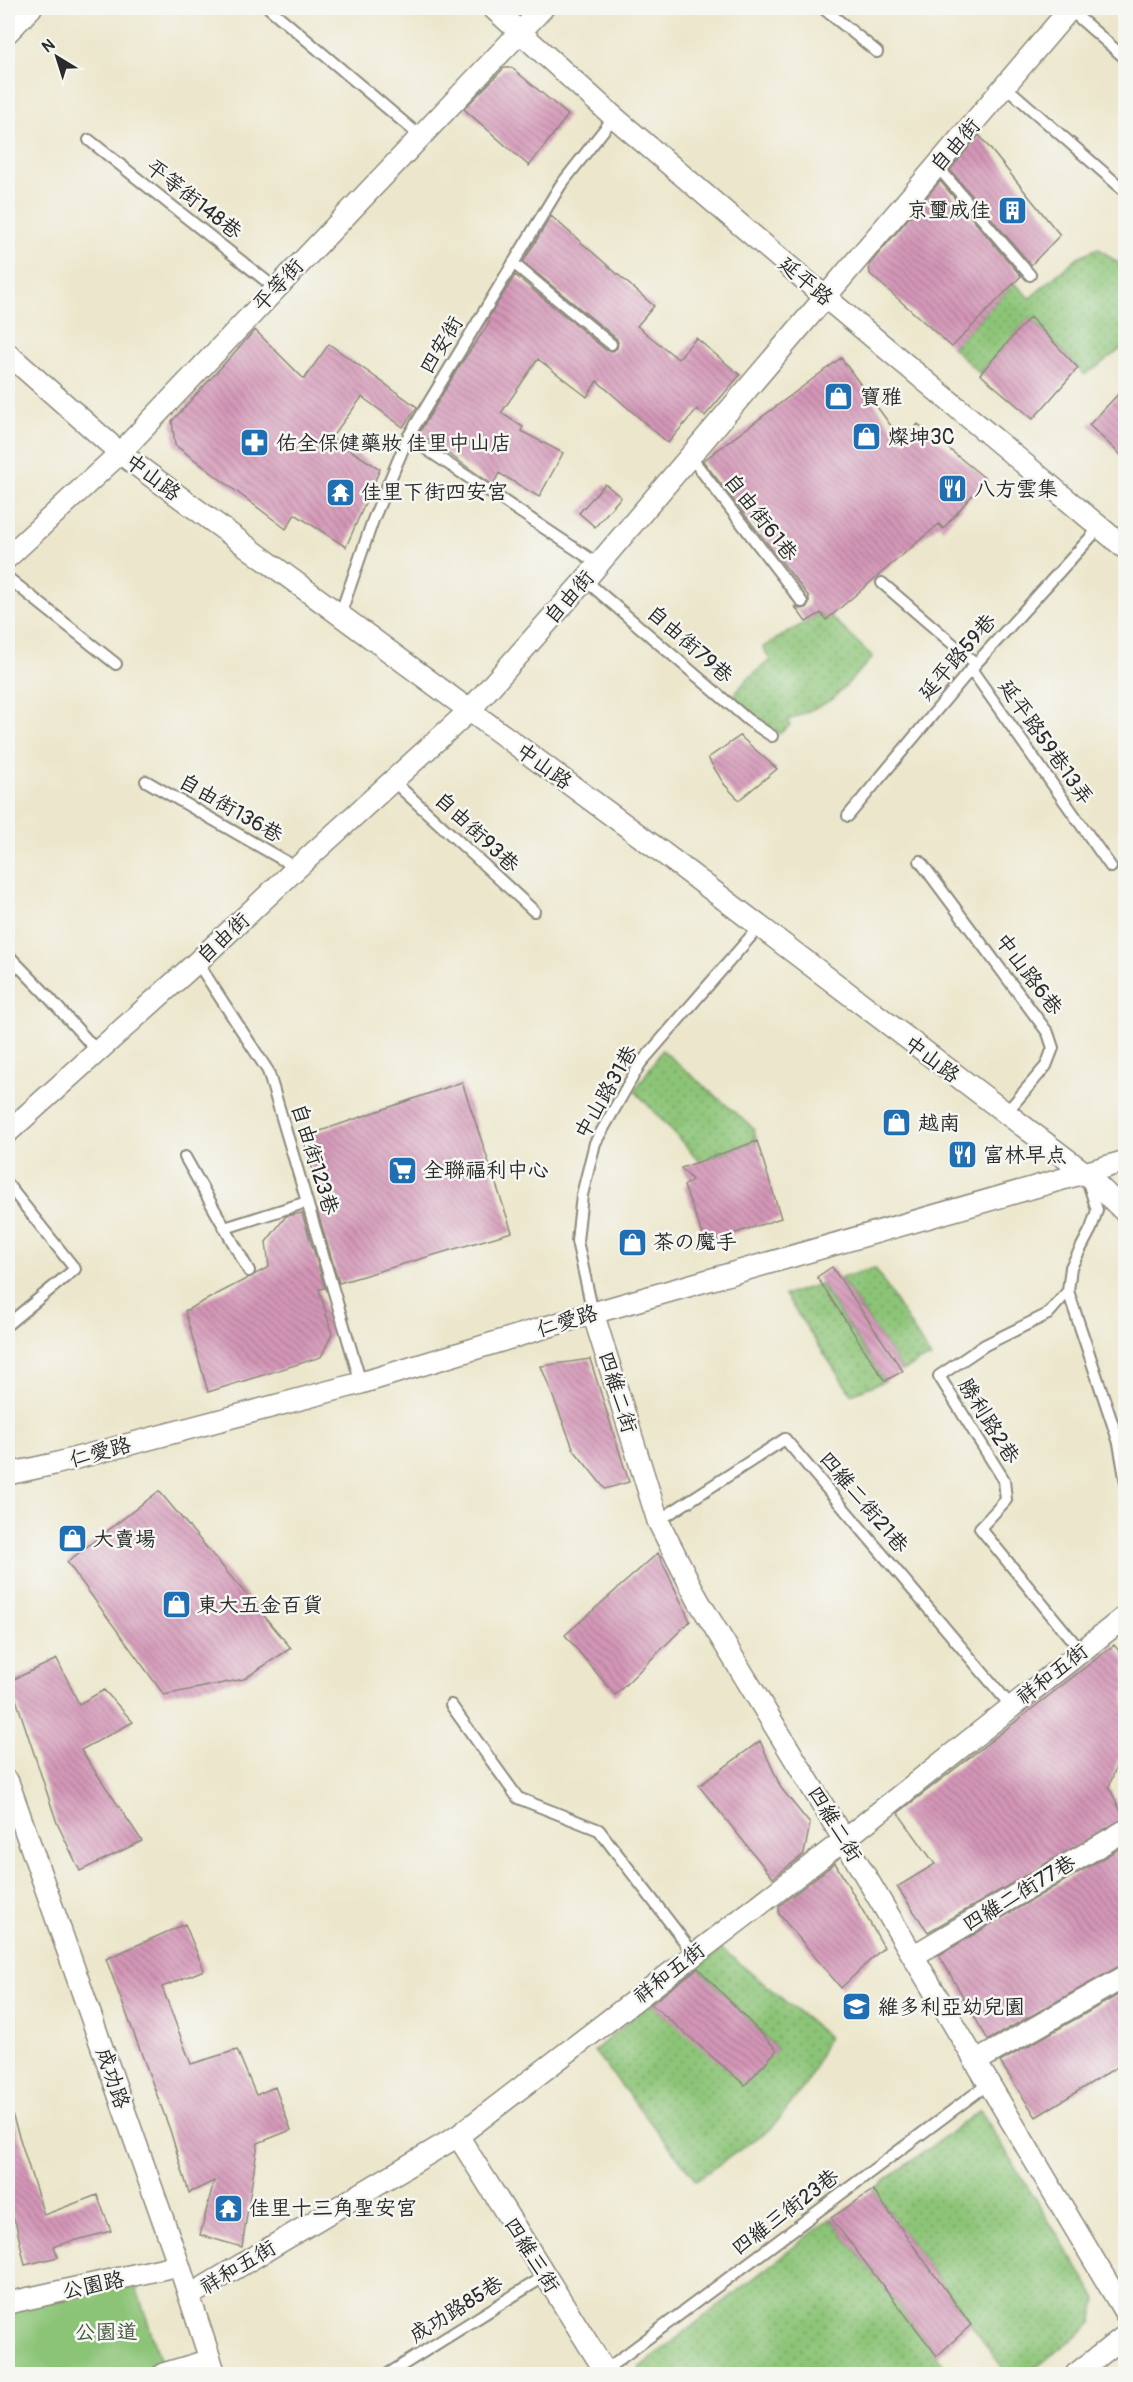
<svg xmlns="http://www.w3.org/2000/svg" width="1133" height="2382" font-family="Pangolin,'LXGW WenKai TC','Klee One',sans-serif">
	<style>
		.grass { fill: url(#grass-dots); stroke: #5c7851; stroke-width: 1.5 }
		.park { fill: #8cc477; stroke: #5c7851; stroke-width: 1.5 }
		.building { fill: url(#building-back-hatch) }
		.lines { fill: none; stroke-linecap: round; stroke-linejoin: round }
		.lane-casing { stroke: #8c897c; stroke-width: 14 }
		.street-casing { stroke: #8c897c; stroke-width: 24 }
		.lane { stroke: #fff; stroke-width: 10 }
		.street { stroke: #fff; stroke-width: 21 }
		.labels { text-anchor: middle; stroke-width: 5; stroke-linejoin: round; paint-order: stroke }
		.street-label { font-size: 21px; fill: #2b2b2b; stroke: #f6f6f2 }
		.poi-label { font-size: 21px; fill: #2b2b2b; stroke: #f6f6f2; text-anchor: start }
		.park-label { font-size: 21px; fill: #485942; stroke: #f6f6f2 }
	</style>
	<defs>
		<pattern id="grass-dots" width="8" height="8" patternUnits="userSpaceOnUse" patternTransform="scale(1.5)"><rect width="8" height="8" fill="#8cc477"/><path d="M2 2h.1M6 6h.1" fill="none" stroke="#739f62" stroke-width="1.8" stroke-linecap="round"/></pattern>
		<pattern id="building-back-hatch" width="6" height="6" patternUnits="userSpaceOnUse" patternTransform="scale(1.5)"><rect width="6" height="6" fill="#d496b7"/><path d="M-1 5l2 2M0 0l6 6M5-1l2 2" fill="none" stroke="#ac7b95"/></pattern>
	</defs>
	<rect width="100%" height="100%" fill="#f6f6f2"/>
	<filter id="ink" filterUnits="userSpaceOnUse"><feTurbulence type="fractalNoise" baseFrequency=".0167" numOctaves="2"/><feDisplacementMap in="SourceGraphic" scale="12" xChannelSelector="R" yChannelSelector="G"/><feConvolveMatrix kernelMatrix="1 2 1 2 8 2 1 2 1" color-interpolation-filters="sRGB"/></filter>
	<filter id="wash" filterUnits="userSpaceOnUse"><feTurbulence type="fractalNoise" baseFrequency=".008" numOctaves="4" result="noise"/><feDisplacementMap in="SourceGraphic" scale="24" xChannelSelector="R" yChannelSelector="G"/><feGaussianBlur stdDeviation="1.35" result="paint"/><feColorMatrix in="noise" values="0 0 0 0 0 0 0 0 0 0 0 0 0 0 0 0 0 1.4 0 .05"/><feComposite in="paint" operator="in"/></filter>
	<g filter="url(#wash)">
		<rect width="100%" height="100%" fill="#ece7cc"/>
		<path class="grass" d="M 1098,248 L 1125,268 L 1125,346 L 1085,375 L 1030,317 L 980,374 L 952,347 L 1014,283 L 1030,298 L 1078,257 Z
			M 821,613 L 826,620 L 830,616 L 873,657 L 832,700 L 787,721 L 790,725 L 779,734 L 733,697 L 746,680 L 770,660 L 763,647 Z
			M 662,1050 L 753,1128 L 757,1141 L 713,1156 L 705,1167 L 635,1091 Z
			M 875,1268 L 931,1358 L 919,1361 L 903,1371 L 840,1278 Z
			M 821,1284 L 885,1381 L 851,1394 L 785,1295 Z
			M 722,1949 L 828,2037 L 808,2081 L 773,2127 L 696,2180 L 594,2051 L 650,2003 L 747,2083 L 777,2049 L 697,1967 Z
			M 980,2110 L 1097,2299 L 1092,2323 L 1028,2374 L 1007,2374 L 873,2190 Z
			M 831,2218 L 951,2374 L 637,2374 L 640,2367 Z"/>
		<path class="park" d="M 134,2281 L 162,2365 L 131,2374 L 8,2374 L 8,2310 Z"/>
		<g id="blocks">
			<path class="building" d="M 504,68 L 512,68 L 568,115 L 529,166 L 464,109 Z
				M 979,135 L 1060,235 L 1031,265 L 950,170 Z
				M 940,181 L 1021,276 L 952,347 L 870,274 L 869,265 Z
				M 551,216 L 654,306 L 637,326 L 678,359 L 696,338 L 740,375 L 705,416 L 697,409 L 668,443 L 597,381 L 587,397 L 538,359 L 501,413 L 523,427 L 521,431 L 563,453 L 539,497 L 499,473 L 493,485 L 419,433 L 460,365 L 490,322 L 487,320 L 515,275 L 606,350 L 613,351 L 617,348 L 618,342 L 616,338 L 523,262 Z
				M 1030,317 L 1078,368 L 1033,419 L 980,374 Z
				M 255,330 L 304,379 L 329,344 L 417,407 L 403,427 L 362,397 L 331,438 L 380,469 L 346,547 L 295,514 L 286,529 L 175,445 L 172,421 Z
				M 841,358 L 903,442 L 918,424 L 986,479 L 943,529 L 939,524 L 826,620 L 821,613 L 806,622 L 795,607 L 800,609 L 806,608 L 809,604 L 809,597 L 703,461 Z
				M 1125,387 L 1125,459 L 1089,425 Z
				M 605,484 L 621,497 L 595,527 L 579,513 Z
				M 740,736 L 777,769 L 739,800 L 724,784 L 708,758 Z
				M 462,1082 L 512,1232 L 339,1283 L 317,1210 L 324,1208 L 303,1137 Z
				M 757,1141 L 781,1218 L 706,1243 L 684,1186 L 692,1180 L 681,1168 Z
				M 302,1213 L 325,1288 L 319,1289 L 332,1334 L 321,1357 L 208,1392 L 185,1311 L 269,1267 L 266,1242 L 286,1216 Z
				M 832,1267 L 903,1371 L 885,1381 L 817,1277 Z
				M 590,1359 L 629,1482 L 605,1489 L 574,1450 L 541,1366 Z
				M 159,1491 L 291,1648 L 244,1679 L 164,1695 L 67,1562 Z
				M 658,1553 L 690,1621 L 615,1695 L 565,1635 Z
				M 1114,1645 L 1125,1658 L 1125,1741 L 1109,1787 L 1124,1818 L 928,1932 L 897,1887 L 935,1864 L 898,1813 Z
				M 57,1659 L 79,1704 L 104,1690 L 133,1722 L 81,1750 L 142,1841 L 80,1871 L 57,1823 L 10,1681 Z
				M 760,1741 L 781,1788 L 810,1824 L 804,1854 L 773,1878 L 699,1786 Z
				M 1125,1845 L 1125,1963 L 988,2040 L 939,1955 Z
				M 835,1863 L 884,1947 L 841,1988 L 779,1914 L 779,1906 Z
				M 185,1924 L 204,1970 L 162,1987 L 191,2064 L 237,2050 L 256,2095 L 275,2087 L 291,2130 L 258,2143 L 242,2247 L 200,2235 L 214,2181 L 189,2193 L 170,2130 L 106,1959 Z
				M 698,1968 L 777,2050 L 745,2085 L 651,2004 Z
				M 1125,1991 L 1125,2062 L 1036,2117 L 1000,2062 Z
				M 12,2114 L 44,2215 L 97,2195 L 111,2231 L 54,2246 L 58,2257 L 25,2265 L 16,2224 L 8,2207 L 8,2115 Z
				M 873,2190 L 971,2325 L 937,2356 L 831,2218 Z"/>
		</g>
	</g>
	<g filter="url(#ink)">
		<use href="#blocks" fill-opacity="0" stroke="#8c897c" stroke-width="1.5"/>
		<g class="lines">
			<defs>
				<path id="lane" d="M 269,8 L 420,136
					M 823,8 L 877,52
					M 1068,8 L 1126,59
					M 1005,86 L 1126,192
					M 89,140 L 275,288
					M 937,166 L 1030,275
					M 513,263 L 611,344
					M 408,437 L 598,564
					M 690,456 L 802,602
					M 8,578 L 116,664
					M 585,580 L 748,720 L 772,736
					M 882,583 L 975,663
					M 340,615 L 373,520 L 408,437 L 560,186 L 614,117
					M 971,669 L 1111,867
					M 146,781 L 297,868
					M 393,781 L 534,911
					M 848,816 L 971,669 L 1100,527
					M 920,861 L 1048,1033 L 1053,1048 L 1046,1066 L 1005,1114
					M 8,955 L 43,991 L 97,1051
					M 197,962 L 268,1071 L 361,1383
					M 185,1157 L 249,1271
					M 8,1185 L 75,1269 L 8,1324
					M 225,1228 L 307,1202
					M 1068,1291 L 1119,1443 L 1126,1483
					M 593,1313 L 577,1241 L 582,1195 L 595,1143 L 640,1064 L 759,927
					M 658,1521 L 785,1439 L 1011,1706
					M 1080,1650 L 980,1528 L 1006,1500 L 1004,1480 L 939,1376 L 985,1345 L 1048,1314 L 1068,1291 L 1071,1267 L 1091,1229 L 1097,1210 L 1088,1182
					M 451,1705 L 518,1798 L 599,1830 L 694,1954
					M 604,2371 L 988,2084
					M 388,2374 L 545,2276"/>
				<path id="street" d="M 493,8 L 614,117 L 825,297 L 1126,549
					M 8,32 L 31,8
					M 8,354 L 120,453 L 663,853 L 1085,1173 L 1126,1213
					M 8,557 L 120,453 L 543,8
					M 8,1132 L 197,962 L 297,868 L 469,711 L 585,580 L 1070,9 L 1074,8
					M 593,1313 L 658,1521 L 698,1600 L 844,1840 L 1126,2314
					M 8,1474 L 54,1464 L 361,1383 L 593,1313 L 1126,1161
					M 8,1782 L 179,2265 L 215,2374
					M 913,1956 L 1126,1830
					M 975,2062 L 1126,1976
					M 458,2136 L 607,2374
					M 189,2296 L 458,2136 L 844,1840 L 1126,1616
					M 8,2303 L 179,2265
					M 163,2374 L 210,2360
					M 1076,2374 L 1126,2335"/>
			</defs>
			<use href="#lane" class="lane-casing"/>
			<use href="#street" class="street-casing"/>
			<use href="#lane" class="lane"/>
			<use href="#street" class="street"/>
		</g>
	</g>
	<defs>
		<symbol id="building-square" viewBox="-11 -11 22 22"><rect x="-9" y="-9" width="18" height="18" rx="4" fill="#1f6fb2" stroke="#f6f6f2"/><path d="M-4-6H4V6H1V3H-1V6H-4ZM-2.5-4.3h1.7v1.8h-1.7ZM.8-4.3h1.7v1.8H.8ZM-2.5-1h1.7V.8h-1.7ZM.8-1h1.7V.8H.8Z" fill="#fff"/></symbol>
		<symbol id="shop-square" viewBox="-11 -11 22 22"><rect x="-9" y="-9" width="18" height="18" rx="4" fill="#1f6fb2" stroke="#f6f6f2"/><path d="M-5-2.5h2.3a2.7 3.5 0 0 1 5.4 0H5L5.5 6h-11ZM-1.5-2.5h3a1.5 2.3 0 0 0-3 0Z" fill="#fff"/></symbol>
		<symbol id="pharmacy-square" viewBox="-11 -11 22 22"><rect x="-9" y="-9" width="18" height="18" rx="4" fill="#1f6fb2" stroke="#f6f6f2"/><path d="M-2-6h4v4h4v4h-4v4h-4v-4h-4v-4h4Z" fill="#fff"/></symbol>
		<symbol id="restaurant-square" viewBox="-11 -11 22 22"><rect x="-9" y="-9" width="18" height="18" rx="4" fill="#1f6fb2" stroke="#f6f6f2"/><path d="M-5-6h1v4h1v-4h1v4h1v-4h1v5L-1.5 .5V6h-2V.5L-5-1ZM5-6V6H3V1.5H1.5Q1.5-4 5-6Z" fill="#fff"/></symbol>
		<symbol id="temple-square" viewBox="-11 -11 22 22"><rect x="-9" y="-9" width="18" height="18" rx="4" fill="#1f6fb2" stroke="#f6f6f2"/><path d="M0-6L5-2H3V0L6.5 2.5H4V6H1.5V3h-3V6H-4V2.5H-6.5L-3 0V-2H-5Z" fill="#fff"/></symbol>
		<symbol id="supermarket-square" viewBox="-11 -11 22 22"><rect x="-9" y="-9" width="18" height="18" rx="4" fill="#1f6fb2" stroke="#f6f6f2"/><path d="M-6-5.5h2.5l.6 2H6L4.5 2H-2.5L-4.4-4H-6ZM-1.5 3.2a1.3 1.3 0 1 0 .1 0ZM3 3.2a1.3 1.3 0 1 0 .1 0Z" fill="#fff"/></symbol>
		<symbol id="school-square" viewBox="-11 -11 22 22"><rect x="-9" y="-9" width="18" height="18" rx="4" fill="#1f6fb2" stroke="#f6f6f2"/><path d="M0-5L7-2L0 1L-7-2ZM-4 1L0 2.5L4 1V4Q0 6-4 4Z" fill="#fff"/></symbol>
	</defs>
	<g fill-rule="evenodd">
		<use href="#building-square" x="996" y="194" width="33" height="33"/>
		<use href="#shop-square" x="822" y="380" width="33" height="33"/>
		<use href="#shop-square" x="850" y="420" width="33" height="33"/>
		<use href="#pharmacy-square" x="238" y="426" width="33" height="33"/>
		<use href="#restaurant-square" x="936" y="472" width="33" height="33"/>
		<use href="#temple-square" x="324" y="476" width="33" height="33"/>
		<use href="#shop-square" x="880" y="1106" width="33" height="33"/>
		<use href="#restaurant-square" x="946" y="1138" width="33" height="33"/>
		<use href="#supermarket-square" x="386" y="1154" width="33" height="33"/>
		<use href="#shop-square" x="616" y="1226" width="33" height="33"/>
		<use href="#shop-square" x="56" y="1522" width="33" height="33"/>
		<use href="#shop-square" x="160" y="1588" width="33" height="33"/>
		<use href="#school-square" x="840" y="1990" width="33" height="33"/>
		<use href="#temple-square" x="212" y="2192" width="33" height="33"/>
	</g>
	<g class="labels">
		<g class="street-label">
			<text transform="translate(955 145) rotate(-49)" y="7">自由街</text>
			<text transform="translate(194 199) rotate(38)" y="7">平等街148巷</text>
			<text transform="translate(806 281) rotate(40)" y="7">延平路</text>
			<text transform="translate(278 285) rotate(-47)" y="7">平等街</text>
			<text transform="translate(441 345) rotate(-59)" y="7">四安街</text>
			<text transform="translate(153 477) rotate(37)" y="7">中山路</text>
			<text transform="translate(761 517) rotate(52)" y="7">自由街61巷</text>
			<text transform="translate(569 597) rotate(-49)" y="7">自由街</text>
			<text transform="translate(690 644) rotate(41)" y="7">自由街79巷</text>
			<text transform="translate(957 657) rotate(-49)" y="7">延平路59巷</text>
			<text transform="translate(1046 742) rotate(55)" y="7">延平路59巷13弄</text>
			<text transform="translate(544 766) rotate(36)" y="7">中山路</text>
			<text transform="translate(231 808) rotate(30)" y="7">自由街136巷</text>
			<text transform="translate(477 832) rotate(43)" y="7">自由街93巷</text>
			<text transform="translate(223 938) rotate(-43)" y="7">自由街</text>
			<text transform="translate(1029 974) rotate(53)" y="7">中山路6巷</text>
			<text transform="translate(932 1059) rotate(37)" y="7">中山路</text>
			<text transform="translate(606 1092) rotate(-60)" y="7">中山路31巷</text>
			<text transform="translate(315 1159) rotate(73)" y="7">自由街123巷</text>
			<text transform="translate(567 1321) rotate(-17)" y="7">仁愛路</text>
			<text transform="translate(618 1392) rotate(73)" y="7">四維二街</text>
			<text transform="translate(989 1421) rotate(58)" y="7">勝利路2巷</text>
			<text transform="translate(100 1452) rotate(-15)" y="7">仁愛路</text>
			<text transform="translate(864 1502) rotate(50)" y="7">四維二街21巷</text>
			<text transform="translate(1052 1674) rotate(-38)" y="7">祥和五街</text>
			<text transform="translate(835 1824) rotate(59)" y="7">四維二街</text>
			<text transform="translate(1019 1893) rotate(-31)" y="7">四維二街77巷</text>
			<text transform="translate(669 1973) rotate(-38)" y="7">祥和五街</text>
			<text transform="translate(113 2078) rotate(71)" y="7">成功路</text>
			<text transform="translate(785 2212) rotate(-37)" y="7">四維三街23巷</text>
			<text transform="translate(532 2255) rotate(58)" y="7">四維三街</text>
			<text transform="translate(238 2267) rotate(-31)" y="7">祥和五街</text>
			<text transform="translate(93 2285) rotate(-12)" y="7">公園路</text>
			<text transform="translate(456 2309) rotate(-32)" y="7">成功路85巷</text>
		</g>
		<g class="poi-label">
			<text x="991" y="217" text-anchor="end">京璽成佳</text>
			<text x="860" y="404">寶雅</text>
			<text x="888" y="444">燦坤3C</text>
			<text x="276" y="450">佑全保健藥妝 佳里中山店</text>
			<text x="974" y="496">八方雲集</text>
			<text x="361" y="499">佳里下街四安宮</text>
			<text x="918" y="1130">越南</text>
			<text x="983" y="1162">富林早点</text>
			<text x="423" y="1177">全聯福利中心</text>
			<text x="653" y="1249">茶の魔手</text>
			<text x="93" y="1546">大賣場</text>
			<text x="197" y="1612">東大五金百貨</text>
			<text x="878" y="2014">維多利亞幼兒園</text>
			<text x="249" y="2215">佳里十三角聖安宮</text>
		</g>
		<g class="park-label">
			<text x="106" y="2339">公園道</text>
		</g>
	</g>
	<rect width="1133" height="2382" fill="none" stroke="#f6f6f2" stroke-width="30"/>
	<g transform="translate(57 57) rotate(322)" stroke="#f6f6f2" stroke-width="4.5" paint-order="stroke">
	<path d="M0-4.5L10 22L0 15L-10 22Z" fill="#2b2b2b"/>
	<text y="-9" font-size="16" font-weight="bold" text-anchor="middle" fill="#2b2b2b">N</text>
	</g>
</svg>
